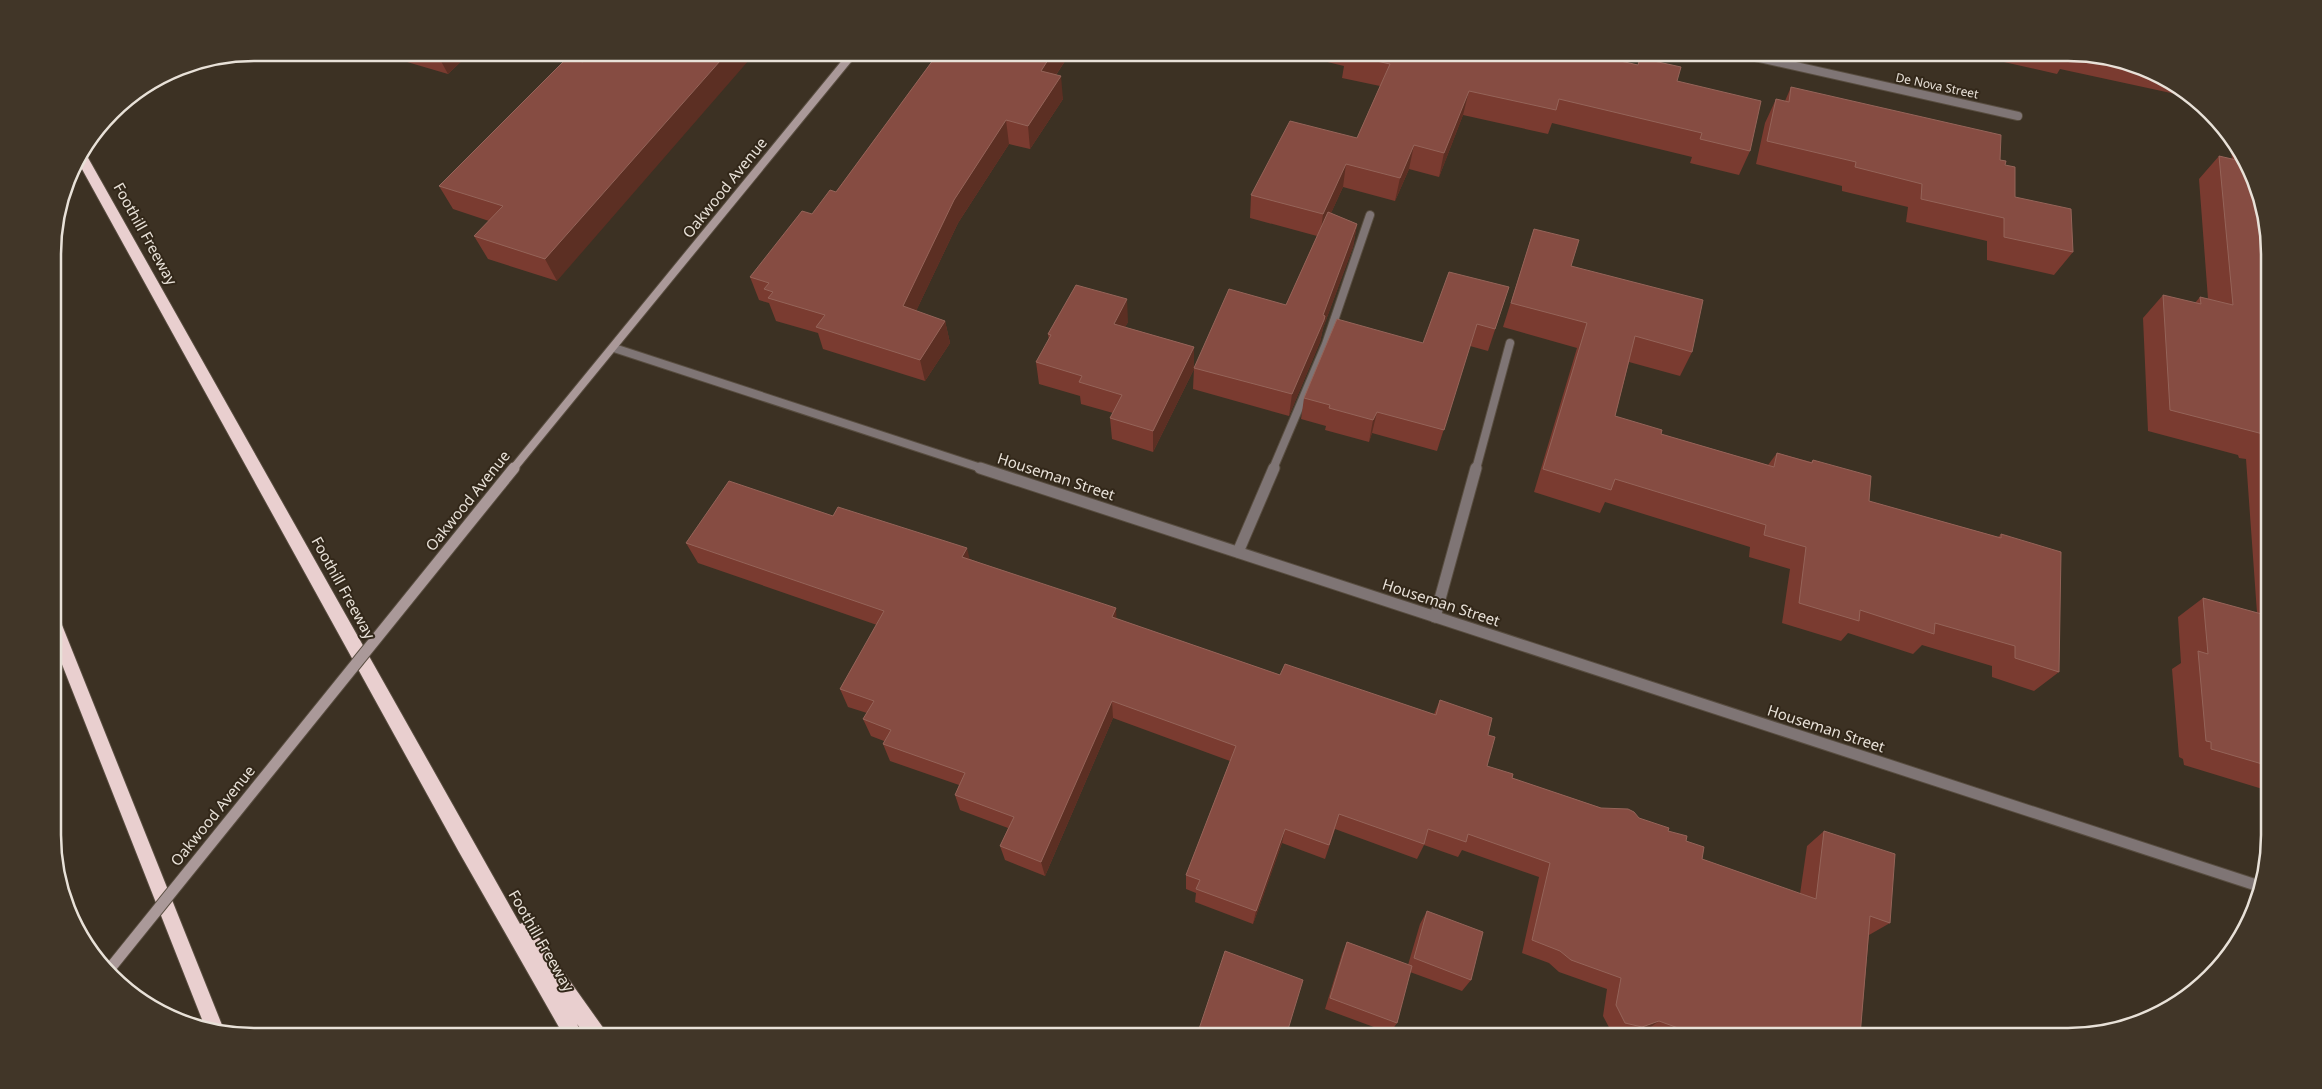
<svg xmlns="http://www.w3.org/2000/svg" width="2322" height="1089" font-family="'Noto Sans',sans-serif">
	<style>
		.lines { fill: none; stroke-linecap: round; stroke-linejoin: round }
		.lane-far1-casing { stroke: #584d40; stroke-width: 10 }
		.lane-casing { stroke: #584d40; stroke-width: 13 }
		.street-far1-casing { stroke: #584d40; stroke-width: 10 }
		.street-casing { stroke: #584d40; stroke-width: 13 }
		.secondary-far1-casing { stroke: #584d40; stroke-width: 10 }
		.secondary-casing { stroke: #584d40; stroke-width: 13 }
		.highway-casing { stroke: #584d40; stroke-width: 2 }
		.lane-far1 { stroke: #7f7575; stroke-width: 8 }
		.lane { stroke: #7f7575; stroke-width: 11 }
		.street-far1 { stroke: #7f7575; stroke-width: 8 }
		.street { stroke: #7f7575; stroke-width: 11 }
		.secondary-far1 { stroke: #a99; stroke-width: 8 }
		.secondary { stroke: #a99; stroke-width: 11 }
		.highway { fill: #e9cfcf; fill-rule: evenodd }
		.secondary-bridge-casing { stroke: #584d40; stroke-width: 13; stroke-linecap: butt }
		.secondary-bridge { stroke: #a99; stroke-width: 11 }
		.wall { fill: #7a3b30 }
		.shaded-wall { fill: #5c2f23 }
		.building { fill: #864c42; stroke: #956459 }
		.labels { text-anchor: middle; stroke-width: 4; stroke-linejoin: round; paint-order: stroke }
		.far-street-label { font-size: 12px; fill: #e8e1d8; stroke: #322719 }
		.street-label { font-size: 15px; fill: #e8e1d8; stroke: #322719 }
		.rim { fill: none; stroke: #e8e1d8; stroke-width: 2.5 }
	</style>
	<rect width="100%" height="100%" fill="#3c3123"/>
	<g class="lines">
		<defs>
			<path id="lane-far1" d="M 1273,469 L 1326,344 L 1370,215
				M 1476,469 L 1510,343"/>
			<path id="lane" d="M 1238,552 L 1274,468
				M 1435,617 L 1476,468"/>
			<path id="street-far1" d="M 1733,52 L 2018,116
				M 614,348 L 984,469"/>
			<path id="street" d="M 980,468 L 2259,886"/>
			<path id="secondary-far1" d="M 513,469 L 854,52"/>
			<path id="secondary" d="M 501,484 L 514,468"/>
			<path id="highway" d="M 83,152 L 87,156 L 520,924 L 524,922 L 530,925 L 604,1029 L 606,1036 L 586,1036 L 577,1024 L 583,1036 L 564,1036 L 459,852 L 77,160 Z
				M 54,618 L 60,620 L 224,1030 L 205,1027 L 54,644 Z"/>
		</defs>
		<use href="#lane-far1" class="lane-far1-casing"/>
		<use href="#lane" class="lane-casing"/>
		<use href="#street-far1" class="street-far1-casing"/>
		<use href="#street" class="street-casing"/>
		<use href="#secondary-far1" class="secondary-far1-casing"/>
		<use href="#secondary" class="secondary-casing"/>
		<use href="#highway" class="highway-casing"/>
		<use href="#lane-far1" class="lane-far1"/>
		<use href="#lane" class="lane"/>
		<use href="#street-far1" class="street-far1"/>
		<use href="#street" class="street"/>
		<use href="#secondary-far1" class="secondary-far1"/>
		<use href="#secondary" class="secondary"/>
		<use href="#highway" class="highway"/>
		<defs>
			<path id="secondary-bridge" d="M 108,971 L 501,484"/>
		</defs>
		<use href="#secondary-bridge" class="secondary-bridge-casing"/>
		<use href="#secondary-bridge" class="secondary-bridge"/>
	</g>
	<path class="wall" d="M 373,52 L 471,52 L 448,74 Z
		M 939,52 L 1071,52 L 1056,75 L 1063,99 L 1030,149 L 1009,144 L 958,223 L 916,311 L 945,321 L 950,343 L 925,381 L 823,349 L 818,333 L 776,321 L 769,303 L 759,300 L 750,277 L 812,214 L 836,192 Z
		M 1286,52 L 1581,52 L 1638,65 L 1640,58 L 1677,81 L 1750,151 L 1739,175 L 1690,163 L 1692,157 L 1552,123 L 1548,134 L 1463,115 L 1439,177 L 1409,169 L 1395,201 L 1343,187 L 1331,213 L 1357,224 L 1353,247 L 1323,328 L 1320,342 L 1289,416 L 1193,389 L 1194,368 L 1286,305 L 1317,236 L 1250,218 L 1251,195 L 1357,138 L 1380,86 L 1342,78 L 1344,66 Z
		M 1968,52 L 2067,52 L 2145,68 L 2191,94 L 2197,100 L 2194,100 L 2194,98 L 2060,69 L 2057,74 L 1986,58 L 1986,56 Z
		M 583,62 L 557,281 L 488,259 L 474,236 L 489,221 L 453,209 L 439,186 Z
		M 1791,87 L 2000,160 L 2005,165 L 2015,197 L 2073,252 L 2054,275 L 1987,260 L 1987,241 L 1906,222 L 1908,207 L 1842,191 L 1842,186 L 1756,164 L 1765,123 L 1776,99 L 1785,101 Z
		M 2229,134 L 2254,178 L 2268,228 L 2269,791 L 2184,765 L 2183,759 L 2179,757 L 2172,669 L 2181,663 L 2178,617 L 2203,598 L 2257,613 L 2246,459 L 2239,458 L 2238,455 L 2148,431 L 2143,318 L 2163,295 L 2195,303 L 2200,297 L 2208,299 L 2199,179 L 2219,156 L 2232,159 Z
		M 1534,229 L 1571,266 L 1692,352 L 1680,376 L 1629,362 L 1615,416 L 1661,434 L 1768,465 L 1777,453 L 1811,462 L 1813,460 L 1869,501 L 1998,537 L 2001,534 L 2059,672 L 2034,691 L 1992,677 L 1992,666 L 1922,645 L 1913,654 L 1848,633 L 1841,641 L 1782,623 L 1790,569 L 1749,557 L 1750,547 L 1605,502 L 1600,513 L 1534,492 L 1577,348 L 1503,327 Z
		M 1509,287 L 1488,351 L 1470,346 L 1437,451 L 1372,433 L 1369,442 L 1325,430 L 1326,426 L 1301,419 L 1304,398 L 1423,343 Z
		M 1128,322 L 1125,327 L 1194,347 L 1194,369 L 1153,452 L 1112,439 L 1110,418 L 1113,413 L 1081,404 L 1080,396 L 1039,384 L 1036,362 L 1049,340 L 1048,334 Z
		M 833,516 L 970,559 L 1117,619 L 1280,675 L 1434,714 L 1440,700 L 1488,735 L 1487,766 L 1512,778 L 1601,808 L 1639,818 L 1668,831 L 1686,841 L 1702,859 L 1800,894 L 1807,846 L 1824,831 L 1890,923 L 1869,935 L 1860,1036 L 1657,1036 L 1644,1032 L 1632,1036 L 1623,1036 L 1612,1033 L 1603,1016 L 1607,989 L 1559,972 L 1549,963 L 1522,953 L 1539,877 L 1462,850 L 1458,857 L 1424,845 L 1417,859 L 1335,829 L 1325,859 L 1282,843 L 1253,924 L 1195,902 L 1196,893 L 1186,889 L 1186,875 L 1230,761 L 1113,718 L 1045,876 L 1005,860 L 1000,846 L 1008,828 L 960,810 L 955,795 L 959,785 L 890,761 L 883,744 L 884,741 L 871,736 L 863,719 L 867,713 L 848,707 L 840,689 L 877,625 L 698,563 L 686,543 Z
		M 1427,911 L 1471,980 L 1462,991 L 1410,972 L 1397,1023 L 1390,1033 L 1325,1009 L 1342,954 L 1347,942 L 1408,965 L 1420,924 Z
		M 1198,1032 L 1286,1036 L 1197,1036 Z"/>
	<path class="shaded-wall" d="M 436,52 L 471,52 L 448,74 Z
		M 728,52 L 756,52 L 557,281 L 545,259 Z
		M 1053,52 L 1071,52 L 1043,94 L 1041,71 Z
		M 1061,76 L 1063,99 L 1030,149 L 1028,126 Z
		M 1469,91 L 1463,115 L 1439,177 L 1444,153 Z
		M 1006,120 L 1009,144 L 958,223 L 908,328 L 903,306 L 954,200 Z
		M 1414,145 L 1409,169 L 1395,201 L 1400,178 Z
		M 1346,164 L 1343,187 L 1320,237 L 1323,214 Z
		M 1357,224 L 1353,247 L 1323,328 L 1320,342 L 1289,416 L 1292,394 Z
		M 1127,299 L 1128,322 L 1115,346 L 1114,324 Z
		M 945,321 L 950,343 L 925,381 L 920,360 Z
		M 1194,347 L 1194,369 L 1153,452 L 1153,431 Z
		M 1377,412 L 1372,433 L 1369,442 L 1373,420 Z
		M 967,548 L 972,568 L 962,557 Z
		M 1116,608 L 1117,627 L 1112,617 Z
		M 1112,701 L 1113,718 L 1045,876 L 1041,862 Z
		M 1285,829 L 1282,843 L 1253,924 L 1256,911 Z
		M 1659,1021 L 1644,1032 L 1630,1036 L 1642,1027 Z"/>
	<path class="building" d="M 592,52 L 728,52 L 545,259 L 474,236 L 503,206 L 439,186 L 567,58 L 583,62 Z
		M 939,52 L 1053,52 L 1041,71 L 1061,76 L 1028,126 L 1006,120 L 954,200 L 903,306 L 945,321 L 920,360 L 816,327 L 825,315 L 768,298 L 773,292 L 764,289 L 769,283 L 750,277 L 802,211 L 812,214 L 830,190 L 836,192 Z
		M 1346,52 L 1581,52 L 1638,65 L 1640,58 L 1681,67 L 1677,81 L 1761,101 L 1750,151 L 1700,139 L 1702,133 L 1559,99 L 1556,110 L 1469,91 L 1444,153 L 1414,145 L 1400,178 L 1346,164 L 1323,214 L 1251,195 L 1290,121 L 1357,138 L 1390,64 L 1345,54 Z
		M 1791,87 L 2001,135 L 2000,160 L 2006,161 L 2005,165 L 2015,167 L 2015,197 L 2071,209 L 2073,252 L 2004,237 L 2004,218 L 1921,199 L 1922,184 L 1855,167 L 1856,162 L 1767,141 L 1776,99 L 1789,102 Z
		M 2219,156 L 2245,162 L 2254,178 L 2268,228 L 2268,438 L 2263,437 L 2263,434 L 2170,410 L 2163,295 L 2201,304 L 2200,297 L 2233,305 Z
		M 1328,212 L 1357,224 L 1323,315 L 1325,316 L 1324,320 L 1292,394 L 1194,368 L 1229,289 L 1286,305 Z
		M 1534,229 L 1579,240 L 1571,266 L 1703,300 L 1692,352 L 1635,336 L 1615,416 L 1662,430 L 1661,434 L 1774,467 L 1777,453 L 1812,463 L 1813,460 L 1871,476 L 1869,501 L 2001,538 L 2001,534 L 2061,552 L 2059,672 L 2015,658 L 2015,646 L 1935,623 L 1934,634 L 1860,610 L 1859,621 L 1799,603 L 1806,547 L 1764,535 L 1766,525 L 1615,479 L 1611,490 L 1543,469 L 1587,323 L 1511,303 Z
		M 1449,272 L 1509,287 L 1495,329 L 1477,324 L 1444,430 L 1377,412 L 1373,420 L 1329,408 L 1330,405 L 1304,398 L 1337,319 L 1423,343 Z
		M 1076,285 L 1127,299 L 1114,324 L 1194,347 L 1153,431 L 1110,418 L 1122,395 L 1079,382 L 1082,376 L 1036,362 L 1051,335 L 1048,334 Z
		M 729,481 L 833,516 L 838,507 L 967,548 L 962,557 L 1116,608 L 1112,617 L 1280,675 L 1285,664 L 1436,715 L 1440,700 L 1492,718 L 1488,735 L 1495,737 L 1487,766 L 1513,774 L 1512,778 L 1601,808 L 1628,809 L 1634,812 L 1639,818 L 1669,828 L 1668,831 L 1687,836 L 1686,841 L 1704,847 L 1702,859 L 1816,899 L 1824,831 L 1895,854 L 1890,923 L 1870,916 L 1860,1036 L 1700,1036 L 1659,1021 L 1642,1027 L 1625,1023 L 1616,1005 L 1621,978 L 1571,960 L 1560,951 L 1532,940 L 1550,863 L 1468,834 L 1466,842 L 1428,829 L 1424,844 L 1339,814 L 1329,845 L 1285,829 L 1256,911 L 1196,889 L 1200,880 L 1186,875 L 1236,746 L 1112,701 L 1041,862 L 1000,846 L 1014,817 L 955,795 L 965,773 L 883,744 L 891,730 L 863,719 L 874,701 L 840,689 L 884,611 L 686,543 Z
		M 2203,598 L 2269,616 L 2269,766 L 2211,749 L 2211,742 L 2206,741 L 2198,651 L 2208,654 Z
		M 1427,911 L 1483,932 L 1471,980 L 1414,958 Z
		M 1347,942 L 1412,966 L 1397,1023 L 1330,998 Z
		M 1225,951 L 1303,980 L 1286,1036 L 1209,1036 L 1198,1032 Z"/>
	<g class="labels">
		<g class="far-street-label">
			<text transform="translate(1937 86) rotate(12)" y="4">De Nova Street</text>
		</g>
		<g class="street-label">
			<text transform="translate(725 188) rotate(-51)" y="5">Oakwood Avenue</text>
			<text transform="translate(145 234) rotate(61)" y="5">Foothill Freeway</text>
			<text transform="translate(1056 477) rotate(18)" y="5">Houseman Street</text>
			<text transform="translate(468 501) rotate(-51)" y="5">Oakwood Avenue</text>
			<text transform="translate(343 588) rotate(61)" y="5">Foothill Freeway</text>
			<text transform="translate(1441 603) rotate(18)" y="5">Houseman Street</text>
			<text transform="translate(1826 729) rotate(18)" y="5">Houseman Street</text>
			<text transform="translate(213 816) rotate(-51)" y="5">Oakwood Avenue</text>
			<text transform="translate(541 941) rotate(60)" y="5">Foothill Freeway</text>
		</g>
	</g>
	<path d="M0 0H2322V1089H0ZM254 61H2068A193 193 0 0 1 2261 254V835A193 193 0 0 1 2068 1028H254A193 193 0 0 1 61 835V254A193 193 0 0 1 254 61Z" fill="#413628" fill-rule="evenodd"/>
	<path class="rim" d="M254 61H2068A193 193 0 0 1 2261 254V835A193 193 0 0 1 2068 1028H254A193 193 0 0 1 61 835V254A193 193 0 0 1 254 61Z"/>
</svg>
